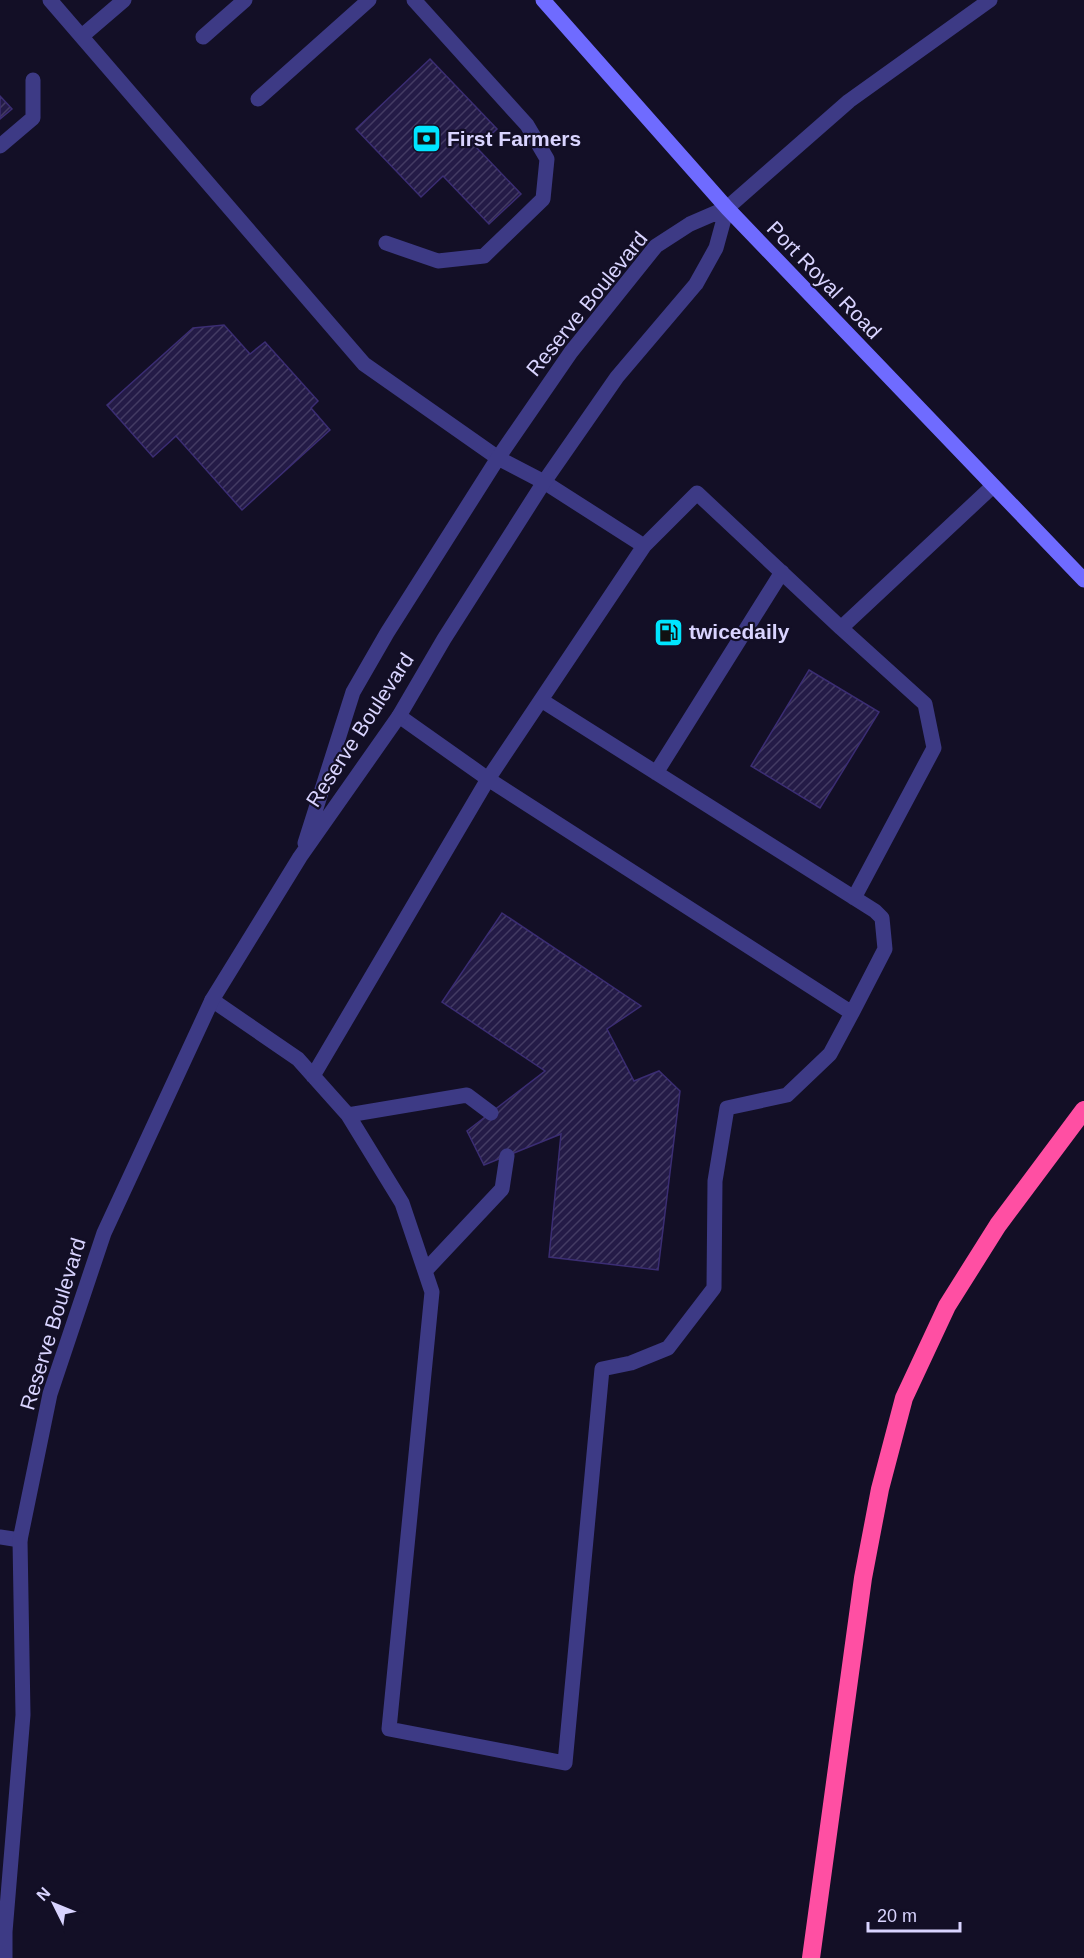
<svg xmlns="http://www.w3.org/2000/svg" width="1084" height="1958" font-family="Arial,sans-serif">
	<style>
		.building { fill: url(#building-hatch); stroke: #3b2d73; stroke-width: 1.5 }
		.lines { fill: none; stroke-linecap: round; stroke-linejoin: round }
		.service { stroke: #3d3a85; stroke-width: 15 }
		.minor { stroke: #3d3a85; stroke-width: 15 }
		.tertiary { stroke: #3d3a85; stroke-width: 15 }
		.secondary { stroke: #6f6bff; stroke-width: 15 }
		.motorway { stroke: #ff4fa3; stroke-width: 18 }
		.labels { text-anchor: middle; stroke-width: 4.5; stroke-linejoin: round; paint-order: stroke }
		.poi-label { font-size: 21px; font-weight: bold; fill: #d9d4ff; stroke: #130f26; text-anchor: start }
		.street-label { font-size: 21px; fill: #d9d4ff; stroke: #130f26 }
	</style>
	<defs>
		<pattern id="building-hatch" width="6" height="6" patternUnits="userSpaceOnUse" patternTransform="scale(1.5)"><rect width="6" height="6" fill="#241b47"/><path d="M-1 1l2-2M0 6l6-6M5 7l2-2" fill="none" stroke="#433b63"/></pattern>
	</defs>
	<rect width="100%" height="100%" fill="#130f26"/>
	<path class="building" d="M 430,59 L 497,129 L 477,148 L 521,194 L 489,224 L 443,176 L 421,197 L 356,129 Z
		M 0,96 L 12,109 L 0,119 Z
		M 224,325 L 250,354 L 265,342 L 318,401 L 311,408 L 330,430 L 242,510 L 176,436 L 153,457 L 107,405 L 193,328 Z
		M 809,670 L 879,712 L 820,808 L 751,766 Z
		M 502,913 L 641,1006 L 607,1029 L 634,1081 L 659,1071 L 680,1091 L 658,1270 L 549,1257 L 561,1134 L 484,1165 L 467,1131 L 545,1071 L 442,1002 Z"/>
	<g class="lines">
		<path class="service" d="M 203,37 L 245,0
			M 258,99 L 369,0
			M 0,146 L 33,118 L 33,80
			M 386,243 L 438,261 L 484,256 L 543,199 L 547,159 L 527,125 L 414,0
			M 644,546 L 697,493 L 841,628 L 993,486
			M 841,628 L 925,704 L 934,748 L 854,898
			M 541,700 L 875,911 L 882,918 L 885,949 L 852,1013
			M 656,773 L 782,572
			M 212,1000 L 298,1059 L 348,1115 L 402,1203 L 432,1292 L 389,1729 L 565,1763 L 602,1369 L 631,1363 L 668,1348 L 714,1288 L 715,1181 L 727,1108 L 787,1095 L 830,1054 L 852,1013 L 488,779 L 399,716
			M 313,1076 L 488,779 L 644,546 L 544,482
			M 348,1115 L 467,1095 L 491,1113
			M 425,1271 L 502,1189 L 507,1156"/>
		<path class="minor" d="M 50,0 L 364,364 L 498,458
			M 82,36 L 124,0
			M 727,208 L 849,101 L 990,0
			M 0,1537 L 20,1540"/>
		<path class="tertiary" d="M 498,458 L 544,482
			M 305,843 L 353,692 L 387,633 L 498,458 L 571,352 L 656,246 L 690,224 L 727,208
			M 5,1958 L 5,1932 L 23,1715 L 20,1540 L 50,1394 L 104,1233 L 212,1000 L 300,857 L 399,716 L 444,639 L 544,482 L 617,377 L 696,284 L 716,248 L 727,208"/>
		<path class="secondary" d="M 543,0 L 727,208 L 1084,580"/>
		<path class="motorway" d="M 811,1958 L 863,1578 L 880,1489 L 904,1398 L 947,1306 L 998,1225 L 1084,1110"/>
	</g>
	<defs>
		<symbol id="bank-square" viewBox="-11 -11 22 22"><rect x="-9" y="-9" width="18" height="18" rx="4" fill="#00e5ff" stroke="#130f26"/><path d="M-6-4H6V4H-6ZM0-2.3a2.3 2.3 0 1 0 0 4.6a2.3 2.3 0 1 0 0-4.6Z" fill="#111"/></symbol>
		<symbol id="fuel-square" viewBox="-11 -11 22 22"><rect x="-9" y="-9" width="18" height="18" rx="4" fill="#00e5ff" stroke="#130f26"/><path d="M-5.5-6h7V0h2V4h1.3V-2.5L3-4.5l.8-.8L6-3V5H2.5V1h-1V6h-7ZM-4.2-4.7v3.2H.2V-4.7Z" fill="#111"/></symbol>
	</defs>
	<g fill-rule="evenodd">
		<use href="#bank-square" x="410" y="122" width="33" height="33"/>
		<use href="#fuel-square" x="652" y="616" width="33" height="33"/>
	</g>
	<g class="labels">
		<g class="poi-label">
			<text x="447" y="146">First Farmers</text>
			<text x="689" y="639">twicedaily</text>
		</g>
		<g class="street-label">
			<text transform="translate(824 280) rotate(46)" y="7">Port Royal Road</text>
			<text transform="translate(587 304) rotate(-51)" y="7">Reserve Boulevard</text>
			<text transform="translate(360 730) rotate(-57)" y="7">Reserve Boulevard</text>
			<text transform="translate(53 1324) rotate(-73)" y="7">Reserve Boulevard</text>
		</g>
	</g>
	<g transform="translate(54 1904) rotate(313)" stroke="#130f26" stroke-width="4.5" paint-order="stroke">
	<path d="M0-4.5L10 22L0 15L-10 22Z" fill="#d9d4ff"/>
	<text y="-9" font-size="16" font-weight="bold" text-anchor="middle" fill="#d9d4ff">N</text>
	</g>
	<path d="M868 1922v9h92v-9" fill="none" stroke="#d9d4ff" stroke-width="3"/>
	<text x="877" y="1922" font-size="18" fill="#d9d4ff" stroke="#130f26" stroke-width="4.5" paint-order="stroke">20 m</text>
</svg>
